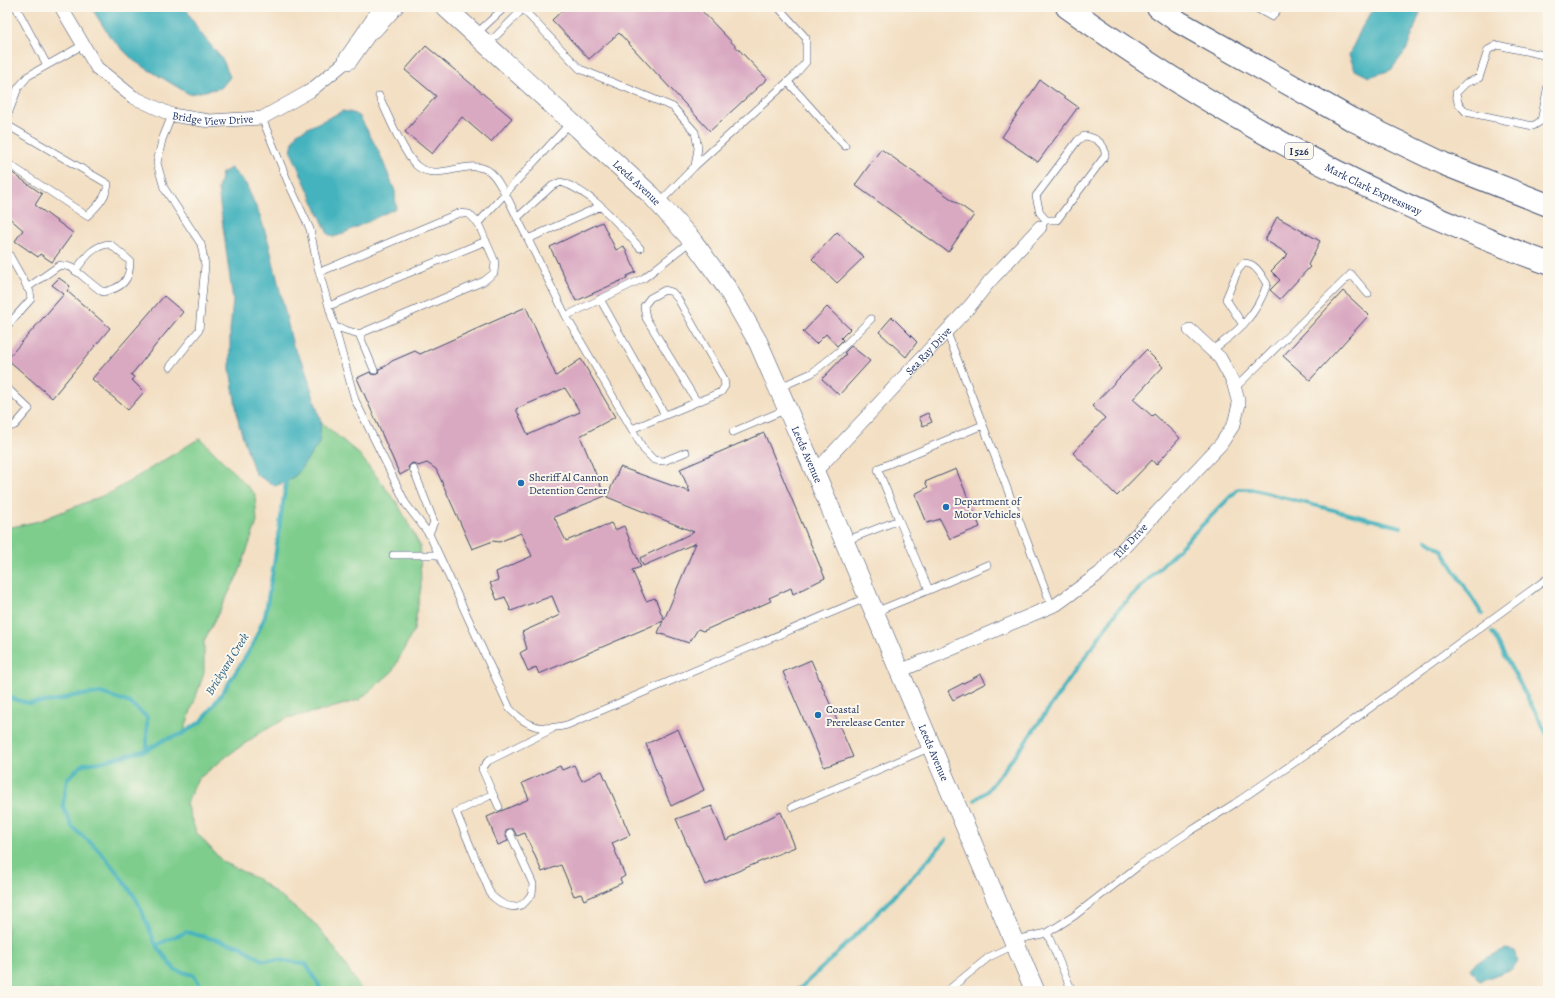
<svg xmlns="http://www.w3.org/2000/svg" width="1555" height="998" font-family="Alegreya,serif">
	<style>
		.green { fill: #7ecd8d; stroke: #4c7e76 }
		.water { fill: #44b3be; stroke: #30718e }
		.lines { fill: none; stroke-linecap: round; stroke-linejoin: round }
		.stream { stroke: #44b3be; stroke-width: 4 }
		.building { fill: #d9a8c1; fill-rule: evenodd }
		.lane-casing { stroke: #3b496d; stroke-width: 8 }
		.street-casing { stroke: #3b496d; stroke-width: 14 }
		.secondary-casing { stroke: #3b496d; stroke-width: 20 }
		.highway-casing { stroke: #3b496d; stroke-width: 24 }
		.lane { stroke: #fff; stroke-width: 7 }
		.street { stroke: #fff; stroke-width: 13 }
		.secondary { stroke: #fff; stroke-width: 19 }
		.highway { stroke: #fff; stroke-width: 22 }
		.poi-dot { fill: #1f6fb2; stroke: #fbf7ec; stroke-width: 1.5 }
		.labels { text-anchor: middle; stroke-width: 4; stroke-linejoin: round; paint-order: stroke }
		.shield { fill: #fbf7ec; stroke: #5e6b89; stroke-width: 1 }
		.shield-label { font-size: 10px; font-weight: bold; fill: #1b2f5e }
		.street-label { font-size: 11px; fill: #1b2f5e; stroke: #fbf7ec }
		.poi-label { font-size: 11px; fill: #1b2f5e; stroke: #fbf7ec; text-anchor: start }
		.water-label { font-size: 12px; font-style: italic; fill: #295d80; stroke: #fbf7ec }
	</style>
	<rect width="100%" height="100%" fill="#fbf7ec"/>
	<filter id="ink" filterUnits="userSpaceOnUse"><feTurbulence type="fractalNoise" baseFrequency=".025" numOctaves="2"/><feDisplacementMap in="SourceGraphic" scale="8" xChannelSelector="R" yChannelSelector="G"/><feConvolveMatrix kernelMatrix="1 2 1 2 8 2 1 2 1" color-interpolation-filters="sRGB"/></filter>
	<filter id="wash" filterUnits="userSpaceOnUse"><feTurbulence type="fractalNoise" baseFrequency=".012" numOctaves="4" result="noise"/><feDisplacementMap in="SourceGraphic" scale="16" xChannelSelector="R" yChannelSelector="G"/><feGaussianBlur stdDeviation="0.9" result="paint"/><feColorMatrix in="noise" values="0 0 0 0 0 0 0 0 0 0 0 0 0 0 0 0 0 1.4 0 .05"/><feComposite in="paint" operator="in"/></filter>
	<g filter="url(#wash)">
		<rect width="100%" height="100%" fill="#f3dfc3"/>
		<path class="green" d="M 321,422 L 359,454 L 398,504 L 420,546 L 421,587 L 414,630 L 392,672 L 359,700 L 324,710 L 287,718 L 260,733 L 227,756 L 198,779 L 186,804 L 196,832 L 222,861 L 259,880 L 313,922 L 333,946 L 362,991 L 7,991 L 7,528 L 39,521 L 112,492 L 200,438 L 255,494 L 257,522 L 239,573 L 204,641 L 204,673 L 183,734 L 202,721 L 225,689 L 252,646 L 265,616 L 274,564 L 286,482 L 296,475 L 318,444 Z"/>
		<path class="water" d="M 91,7 L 185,7 L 199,31 L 223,60 L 230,77 L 221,88 L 189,94 L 134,61 L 110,37 Z
			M 1375,7 L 1422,7 L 1407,49 L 1391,70 L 1369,77 L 1355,70 L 1349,55 L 1362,27 Z
			M 343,111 L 353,113 L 360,117 L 379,152 L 395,191 L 396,208 L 340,235 L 333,237 L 328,234 L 291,152 L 293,141 L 297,133 Z
			M 231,168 L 246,184 L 260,216 L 269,244 L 293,346 L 304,365 L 321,422 L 319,443 L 312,453 L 296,475 L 286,482 L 275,486 L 255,474 L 239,425 L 230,369 L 230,330 L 233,301 L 218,189 L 222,173 Z
			M 1506,949 L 1514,951 L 1518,962 L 1512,969 L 1480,981 L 1470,969 L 1475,963 Z"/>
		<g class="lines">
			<path class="stream" d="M 1427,540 L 1442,550 L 1482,614
				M 1492,632 L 1548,736
				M 7,685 L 10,698 L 28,703 L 56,701 L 73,696 L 101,693 L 130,703 L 147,717 L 147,750 L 100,762 L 83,764 L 67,779 L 63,806 L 72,827 L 98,849 L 120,876 L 137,900 L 156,945 L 175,970 L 193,975 L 205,991
				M 147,750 L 164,740 L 182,734 L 202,721 L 225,689 L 252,646 L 265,616 L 274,564 L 286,482
				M 975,800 L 987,791 L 1024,744 L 1118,610 L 1238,489 L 1250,489 L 1401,527
				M 156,945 L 186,932 L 240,946 L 262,960 L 279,960 L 306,964 L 320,987 L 316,991
				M 797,991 C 849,944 898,893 946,840"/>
		</g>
		<g id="blocks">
			<path class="building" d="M 566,7 L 698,7 L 767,79 L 710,131 L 619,33 L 589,59 L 552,20 Z
				M 426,46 L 512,118 L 491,142 L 462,117 L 432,154 L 405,132 L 436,96 L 405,70 Z
				M 1040,80 L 1078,107 L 1038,162 L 1002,137 Z
				M 881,149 L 974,215 L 948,252 L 855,185 Z
				M 11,172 L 42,194 L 35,205 L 73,233 L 52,262 L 40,254 L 38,257 L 15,241 L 23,230 L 7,216 L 7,178 Z
				M 1277,217 L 1320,241 L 1308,265 L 1310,267 L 1280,299 L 1270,290 L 1280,280 L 1271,271 L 1288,254 L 1265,240 Z
				M 602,222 L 616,250 L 624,246 L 636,272 L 627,276 L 627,278 L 576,301 L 550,247 Z
				M 837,232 L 864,257 L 837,283 L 812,259 Z
				M 59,278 L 70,286 L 67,291 L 110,328 L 52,398 L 7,359 L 64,294 L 52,285 Z
				M 1343,291 L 1369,315 L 1310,380 L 1283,356 Z
				M 164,296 L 183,312 L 131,375 L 134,377 L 132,380 L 144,392 L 128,410 L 92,379 Z
				M 526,307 L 556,376 L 581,359 L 615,417 L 580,436 L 605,496 L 554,517 L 566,541 L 611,523 L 615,530 L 624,526 L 641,567 L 632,570 L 646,601 L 655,598 L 664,620 L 696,543 L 643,566 L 640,558 L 694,532 L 607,497 L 620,467 L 690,492 L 680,469 L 764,433 L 825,578 L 793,594 L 791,588 L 769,598 L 771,601 L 703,631 L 698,629 L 689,643 L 658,633 L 663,621 L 539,674 L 536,667 L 528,671 L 520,653 L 527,649 L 522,632 L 560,615 L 552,596 L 511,611 L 505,597 L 497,600 L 490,583 L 498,580 L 496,572 L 532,556 L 521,533 L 499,542 L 493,541 L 472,549 L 436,469 L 427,463 L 418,466 L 416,464 L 412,463 L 408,467 L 409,470 L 400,475 L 357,378 L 370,372 L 371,374 L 376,375 L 378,373 L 379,369 L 386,366 L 392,361 L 415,351 L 420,354 ZM 565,388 L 580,412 L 528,435 L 516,409 Z
				M 827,307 L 850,329 L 841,338 L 843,340 L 837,346 L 826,334 L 816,344 L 803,332 Z
				M 892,317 L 917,342 L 906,357 L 879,332 Z
				M 851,346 L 870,361 L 839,395 L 822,379 L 846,354 L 844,353 Z
				M 1146,350 L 1163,367 L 1133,399 L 1152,416 L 1154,414 L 1180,438 L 1156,465 L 1152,460 L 1117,496 L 1073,453 L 1105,418 L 1092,406 Z
				M 928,413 L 932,422 L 923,426 L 919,417 Z
				M 956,469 L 980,527 L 950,539 L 940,519 L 927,523 L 915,494 L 928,487 L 925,482 Z
				M 811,660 L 853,757 L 824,767 L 783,672 Z
				M 981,674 L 986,683 L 953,700 L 948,691 Z
				M 678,729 L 704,790 L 671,806 L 646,744 Z
				M 574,765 L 582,781 L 602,771 L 630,835 L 612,843 L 625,876 L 620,879 L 622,883 L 584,900 L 581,894 L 574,896 L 561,865 L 542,872 L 525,833 L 517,836 L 513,829 L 508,829 L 505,833 L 508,841 L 498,845 L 487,817 L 529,799 L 522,783 L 560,766 L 562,770 Z
				M 712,806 L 726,840 L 781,812 L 795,847 L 705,885 L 676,819 Z"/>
		</g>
	</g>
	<g filter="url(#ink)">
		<use href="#blocks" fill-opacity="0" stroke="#3b496d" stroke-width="1"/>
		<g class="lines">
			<defs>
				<path id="lane" d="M 16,7 L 47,65
					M 521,7 L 580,69 L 673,107 L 695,132 L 698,148 L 695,166
					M 1254,7 L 1272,17 L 1279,7
					M 476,34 L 505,7
					M 487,45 L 519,13 L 518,7
					M 1548,56 L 1497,45 L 1488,50 L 1479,78 L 1466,83 L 1456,93 L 1458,103 L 1466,112 L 1533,126 L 1541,121 L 1548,85
					M 788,82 L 845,146
					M 379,96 C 387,113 404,155 417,166 C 438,183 468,157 489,171 C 496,176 500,186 505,193 L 566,316 L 644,278 L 692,240
					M 7,117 L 18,88 L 28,76 L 83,45
					M 262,118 L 288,182 L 310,229 L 317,264 L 355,400 L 406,504 L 429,534 L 439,555 L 510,709 C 528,728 542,731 567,725 L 868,597
					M 7,125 L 108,184 C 107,197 96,208 87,216 L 7,163
					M 659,203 L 695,166 L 794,76 L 806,62 L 806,38 L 778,7
					M 517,218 L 552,186 L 561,182 C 594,193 617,223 640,248
					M 478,223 L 571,122
					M 1040,227 L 1046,220 L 1040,213 L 1036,196 L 1078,140 L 1084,136 C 1095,137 1106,144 1105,156 L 1057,220 L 1046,220
					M 528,239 L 601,206
					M 7,251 L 30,292 L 31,299 L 7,326
					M 320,272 L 459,213 L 469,214 L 478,223 L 495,262 L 494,273 L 484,281 L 359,334 L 335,327
					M 27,288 L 60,265 C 63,266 67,266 70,267 C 77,270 94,287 103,292 C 122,288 130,281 130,261 L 110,244 C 93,245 85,258 75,271
					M 600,299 L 665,415
					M 329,306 L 486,241
					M 566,316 L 644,450 L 654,460 L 664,461 L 686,452
					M 946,330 L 983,425
					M 359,334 L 374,370
					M 1212,350 C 1238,332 1257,315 1267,284 C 1261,275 1256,263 1244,263 L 1238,270 L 1226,299 L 1243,325
					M 170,367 L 199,330 L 205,265 L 201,244 L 164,188 L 157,163 L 162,140 L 172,115
					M 7,388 L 29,409 L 15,425 L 7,428
					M 778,388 L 812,373 L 838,352 L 871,319
					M 1235,388 L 1351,274 L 1368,294
					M 632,429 L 721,392 L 725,386 L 724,379 L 678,299 L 672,292 L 665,290 L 650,298 L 644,306 L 646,318 L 697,402
					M 733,432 L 787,409
					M 413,468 L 434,522 L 429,534
					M 845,541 L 899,520 L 878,470 L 879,468 L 983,425 L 1052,607
					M 393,555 L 439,555
					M 929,590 L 987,565
					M 875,612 L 929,590 L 899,520
					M 493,794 L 499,807
					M 792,807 L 931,747
					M 510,833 L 533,884 L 532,894 C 529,897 526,902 523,904 C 512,911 499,903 491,895 L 456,812 L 493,794 L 482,769 L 488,761 L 552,729
					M 1047,933 L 1072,991
					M 1014,940 L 1047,933 L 1074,916 L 1141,864 L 1189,832 L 1234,804 L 1307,754 L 1548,578
					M 947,991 L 989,957 L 1014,945"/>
				<g id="street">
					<path id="s1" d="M 61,7 L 97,68 L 133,97 L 172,115 L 209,121 L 262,118 L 310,91 L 348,60 L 354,54"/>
					<path d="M 375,31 L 397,7"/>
					<path id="s2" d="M 815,472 L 970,306 L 989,282 L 1040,227"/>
					<path id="s3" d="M 900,671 L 1057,604 L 1100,573 L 1221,444 L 1234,424 L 1239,404 L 1233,382 L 1220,358 L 1190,330"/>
				</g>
				<g id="secondary">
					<path id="s4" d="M 445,7 L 651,195 L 692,240 L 727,288 L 758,342 L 815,472 L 1035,991"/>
					<path d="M 348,60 L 375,21 L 381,7"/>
				</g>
				<g id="highway">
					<path id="s5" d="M 1067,7 C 1191,96 1325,173 1467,231 C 1494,242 1520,254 1548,263"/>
					<path d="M 1158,7 L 1179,22 L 1351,119 L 1444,164 L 1548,205"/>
				</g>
			</defs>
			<use href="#lane" class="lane-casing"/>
			<use href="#street" class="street-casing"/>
			<use href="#secondary" class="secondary-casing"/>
			<use href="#highway" class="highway-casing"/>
			<use href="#lane" class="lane"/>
			<use href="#street" class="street"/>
			<use href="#secondary" class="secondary"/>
			<use href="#highway" class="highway"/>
		</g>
	</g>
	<g class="poi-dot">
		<circle cx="521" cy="483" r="4"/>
		<circle cx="946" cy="507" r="4"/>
		<circle cx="818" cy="715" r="4"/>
	</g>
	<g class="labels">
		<rect class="shield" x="1285" y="143" width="28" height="16" rx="3"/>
		<g class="shield-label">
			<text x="1299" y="155">I 526</text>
		</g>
		<g class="street-label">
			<text dy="4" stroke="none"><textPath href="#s1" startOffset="201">Bridge View Drive</textPath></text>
			<text dy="4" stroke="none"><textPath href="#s4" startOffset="260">Leeds Avenue</textPath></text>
			<text dy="4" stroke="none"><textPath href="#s5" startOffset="357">Mark Clark Expressway</textPath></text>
			<text dy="4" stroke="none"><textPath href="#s2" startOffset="166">Sea Ray Drive</textPath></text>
			<text dy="4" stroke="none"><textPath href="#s4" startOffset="584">Leeds Avenue</textPath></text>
			<text dy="4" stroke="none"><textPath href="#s3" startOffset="268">Tile Drive</textPath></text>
			<text dy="4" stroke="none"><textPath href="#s4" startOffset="908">Leeds Avenue</textPath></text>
		</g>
		<g class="poi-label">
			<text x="529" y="481">Sheriff Al Cannon<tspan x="529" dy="13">Detention Center</tspan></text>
			<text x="954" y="505">Department of<tspan x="954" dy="13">Motor Vehicles</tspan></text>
			<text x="826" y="713">Coastal<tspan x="826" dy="13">Prerelease Center</tspan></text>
		</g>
		<g class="water-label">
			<text transform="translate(227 664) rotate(-58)" y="4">Brickyard Creek</text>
		</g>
	</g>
	<rect width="1555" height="998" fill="none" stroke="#fbf7ec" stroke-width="24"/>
</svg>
